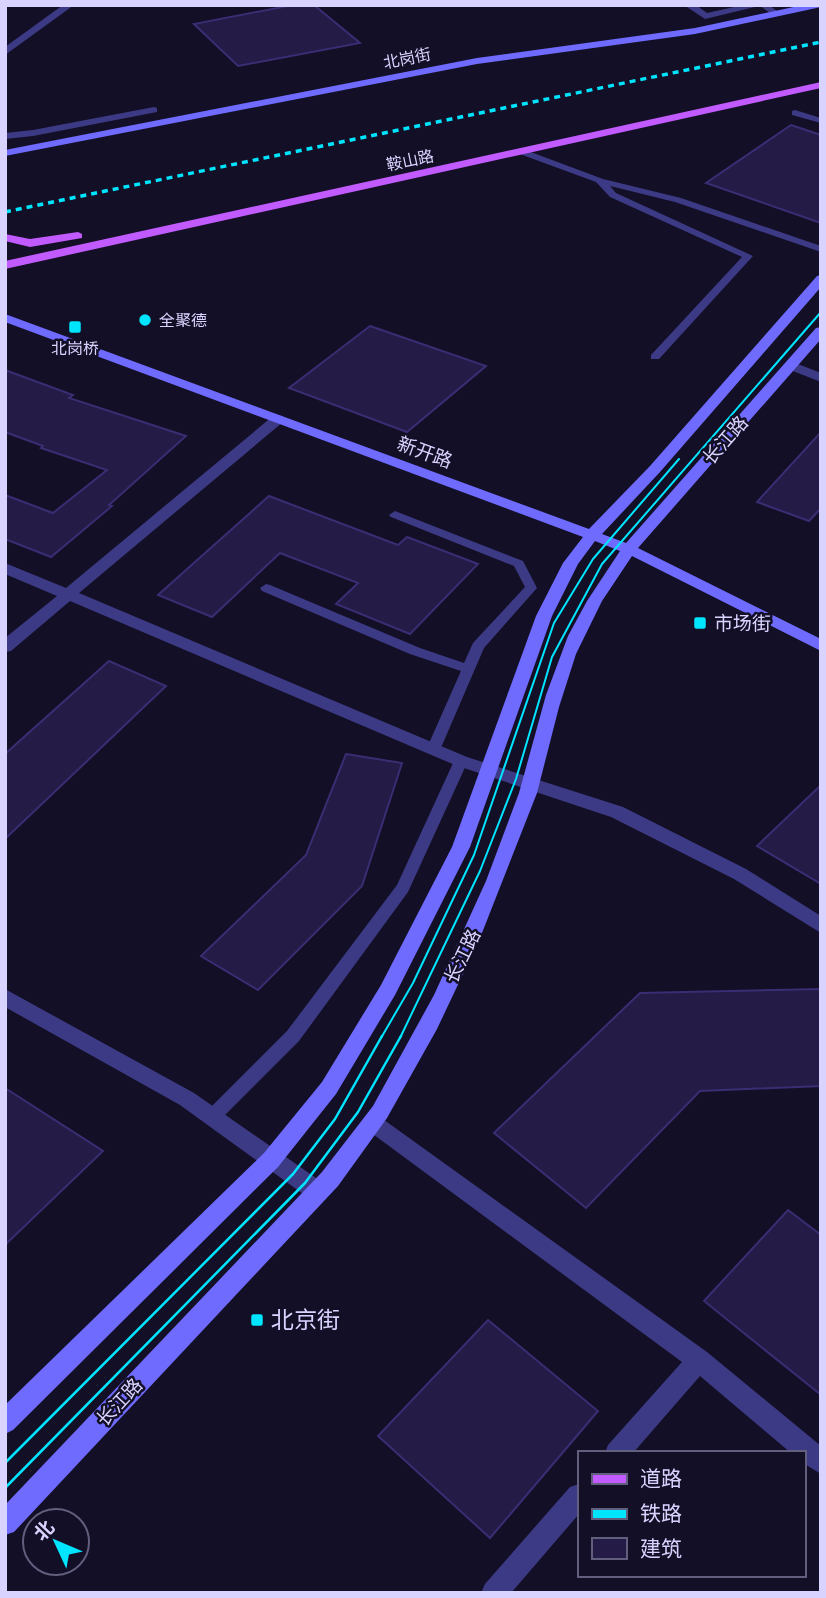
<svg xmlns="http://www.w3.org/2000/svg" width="826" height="1598" font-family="'Exo 2','Noto Sans SC',sans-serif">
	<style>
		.building { fill: #241b47; stroke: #3b2d73; stroke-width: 2 }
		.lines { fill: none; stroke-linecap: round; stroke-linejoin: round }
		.service { fill: #3d3a85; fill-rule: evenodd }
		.minor { fill: #3d3a85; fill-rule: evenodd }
		.tertiary { fill: #3d3a85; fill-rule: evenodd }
		.secondary { fill: #6f6bff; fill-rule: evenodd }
		.primary { fill: #c25bff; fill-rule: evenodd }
		.tram-far1 { stroke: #00e5ff; stroke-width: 2 }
		.tram { stroke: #00e5ff; stroke-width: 2.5 }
		.rail { stroke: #00e5ff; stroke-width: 3.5; stroke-dasharray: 6 5; stroke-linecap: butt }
		.poi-dot { fill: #00e5ff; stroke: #130f26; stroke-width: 2.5 }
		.labels { text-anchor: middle; stroke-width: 5; stroke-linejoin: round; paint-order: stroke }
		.far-street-label { font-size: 16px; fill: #d9d4ff; stroke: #130f26 }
		.far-poi-label { font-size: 16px; fill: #d9d4ff; stroke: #130f26; text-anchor: start }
		.street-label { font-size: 19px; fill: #d9d4ff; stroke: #130f26 }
		.poi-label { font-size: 19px; fill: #d9d4ff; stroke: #130f26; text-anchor: start }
		.near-poi-label { font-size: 23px; fill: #d9d4ff; stroke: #130f26; text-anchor: start }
	</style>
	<rect width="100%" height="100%" fill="#130f26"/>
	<path class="building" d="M 293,5 L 314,5 L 360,43 L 238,66 L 194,24 Z
		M 791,125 L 821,135 L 821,223 L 706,183 Z
		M 370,326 L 486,366 L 407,432 L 289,388 Z
		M 5,370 L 73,395 L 69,398 L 186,436 L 109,505 L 112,506 L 51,557 L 5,539 L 5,495 L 53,513 L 107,470 L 41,448 L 43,446 L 5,432 Z
		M 821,432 L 821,508 L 809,521 L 757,502 Z
		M 269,496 L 398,545 L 407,537 L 478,564 L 410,634 L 336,604 L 358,583 L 280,553 L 212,617 L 158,595 Z
		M 109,661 L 166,686 L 5,839 L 5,754 Z
		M 346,754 L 402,763 L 362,886 L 258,990 L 201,956 L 306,855 Z
		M 821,785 L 821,884 L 757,846 Z
		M 821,989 L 821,1086 L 700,1091 L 586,1208 L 494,1133 L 640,993 Z
		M 5,1088 L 103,1151 L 5,1245 Z
		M 788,1210 L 821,1235 L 821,1395 L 704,1301 Z
		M 488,1320 L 598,1411 L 490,1538 L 378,1436 Z"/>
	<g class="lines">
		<path class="service" d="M 759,5 L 769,5 L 781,14 L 774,16 Z
			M 154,107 L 157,108 L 157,112 L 33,136 L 5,139 L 5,133 L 33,130 Z
			M 795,110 L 821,118 L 821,123 L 792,115 L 792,111 Z
			M 520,148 L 603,179 L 681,198 L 821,246 L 821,252 L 675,202 L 610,186 L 616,193 L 753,256 L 659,359 L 651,359 L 651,355 L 742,257 L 610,197 L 596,182 L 517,153 L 516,151 Z
			M 395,511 L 523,561 L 537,588 L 484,648 L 440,750 L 433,755 L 426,750 L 461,671 L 410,654 L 262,591 L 260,588 L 266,584 L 270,585 L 420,648 L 464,663 L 473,643 L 525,587 L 514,566 L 391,517 L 389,515 Z
			M 461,756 L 468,761 L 408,892 L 299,1041 L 218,1122 L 212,1124 L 206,1122 L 204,1117 L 206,1112 L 287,1031 L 397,885 L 454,761 Z"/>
		<path class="minor" d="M 684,5 L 696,5 L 707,13 L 743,5 L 763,5 L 705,19 Z
			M 790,361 L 821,373 L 821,382 L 785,368 L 783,365 Z
			M 278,415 L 283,416 L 283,422 L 79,593 L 467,757 L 623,807 L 746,869 L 821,916 L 821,933 L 734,879 L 611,817 L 455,765 L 70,601 L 11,651 L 5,652 L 5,638 L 57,596 L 5,574 L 5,563 L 66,588 L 273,416 Z
			M 5,989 L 194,1093 L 326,1185 L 329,1192 L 326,1199 L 318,1202 L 310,1199 L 180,1105 L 5,1007 Z
			M 373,1114 L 380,1117 L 707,1352 L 821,1446 L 821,1474 L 803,1463 L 803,1453 L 791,1453 L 700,1376 L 633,1453 L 605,1453 L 608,1445 L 682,1362 L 366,1129 L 363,1123 L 366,1117 Z
			M 579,1484 L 579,1514 L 511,1593 L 481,1593 L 485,1584 L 570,1487 Z"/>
		<path class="tertiary" d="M 63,5 L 74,5 L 5,55 L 5,47 Z"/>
		<path class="secondary" d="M 803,5 L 821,7 L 695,34 L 477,64 L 5,156 L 5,150 L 477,58 L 695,28 Z
			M 821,275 L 821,287 L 660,472 L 602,534 L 626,543 L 816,328 L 821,327 L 821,339 L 638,548 L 821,639 L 821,651 L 632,556 L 602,601 L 576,654 L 559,707 L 537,793 L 480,938 L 437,1029 L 387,1118 L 338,1186 L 14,1532 L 5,1535 L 5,1505 L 322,1172 L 373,1106 L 434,995 L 486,881 L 519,793 L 546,695 L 568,636 L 587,601 L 620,551 L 595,541 L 578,564 L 552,616 L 470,847 L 395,995 L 336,1094 L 278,1167 L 13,1430 L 5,1434 L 5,1405 L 264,1153 L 322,1082 L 381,985 L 452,847 L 536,616 L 563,563 L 583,537 L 5,322 L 5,314 L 589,529 L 650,466 L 817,276 Z"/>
		<path class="primary" d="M 821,82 L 821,88 L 5,269 L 5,261 Z
			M 78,232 L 82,234 L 82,238 L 30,247 L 5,241 L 5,234 L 30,239 Z"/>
		<path class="tram-far1" d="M 381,1038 L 413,983 L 474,855 L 554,623 L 593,559 L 679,459
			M 400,1038 L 480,871 L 516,779 L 552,657 L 602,564 L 821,312"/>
		<path class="tram" d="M 5,1463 L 293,1174 L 335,1119 L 382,1036
			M 5,1488 L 305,1183 L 358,1112 L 401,1036"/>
		<path class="rail" d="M 5,212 L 821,42"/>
	</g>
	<g class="poi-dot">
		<circle cx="145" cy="320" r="7"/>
		<rect x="68" y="320" width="14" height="14" rx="3.5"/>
		<rect x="693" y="616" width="14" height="14" rx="3.5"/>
		<rect x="250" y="1313" width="14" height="14" rx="3.5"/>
	</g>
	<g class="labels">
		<g class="far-street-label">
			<text transform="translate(407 58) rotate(-11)" y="6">北岗街</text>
			<text transform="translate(410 160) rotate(-12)" y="6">鞍山路</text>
		</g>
		<g class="far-poi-label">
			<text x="159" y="326">全聚德</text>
			<text x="75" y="354" text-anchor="middle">北岗桥</text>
		</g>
		<g class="street-label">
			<text transform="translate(725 440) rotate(-49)" y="7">长江路</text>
			<text transform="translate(425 452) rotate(20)" y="7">新开路</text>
			<text transform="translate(462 956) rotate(-64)" y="7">长江路</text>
			<text transform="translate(119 1402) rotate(-47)" y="7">长江路</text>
		</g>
		<g class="poi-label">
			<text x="714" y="630">市场街</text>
		</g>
		<g class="near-poi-label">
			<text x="271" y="1328">北京街</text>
		</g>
	</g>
	<rect width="826" height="1598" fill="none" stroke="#d9d4ff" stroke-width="14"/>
	<rect x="578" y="1451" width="228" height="126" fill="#130f26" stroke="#625e7d" stroke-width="2"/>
	<rect x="592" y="1474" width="35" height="10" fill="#c25bff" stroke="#625e7d" stroke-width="2"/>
	<text x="640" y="1486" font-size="21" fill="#d9d4ff">道路</text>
	<rect x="592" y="1509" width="35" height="10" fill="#00e5ff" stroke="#625e7d" stroke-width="2"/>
	<text x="640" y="1521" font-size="21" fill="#d9d4ff">铁路</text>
	<rect x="592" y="1538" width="35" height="21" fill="#241b47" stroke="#625e7d" stroke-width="2"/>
	<text x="640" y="1556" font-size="21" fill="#d9d4ff">建筑</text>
	<g transform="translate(56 1542) rotate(314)"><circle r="33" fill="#130f26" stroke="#625e7d" stroke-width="2"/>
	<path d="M0-5L12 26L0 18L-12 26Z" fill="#00e5ff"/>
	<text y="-10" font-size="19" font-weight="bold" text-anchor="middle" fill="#d9d4ff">北</text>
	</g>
</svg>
